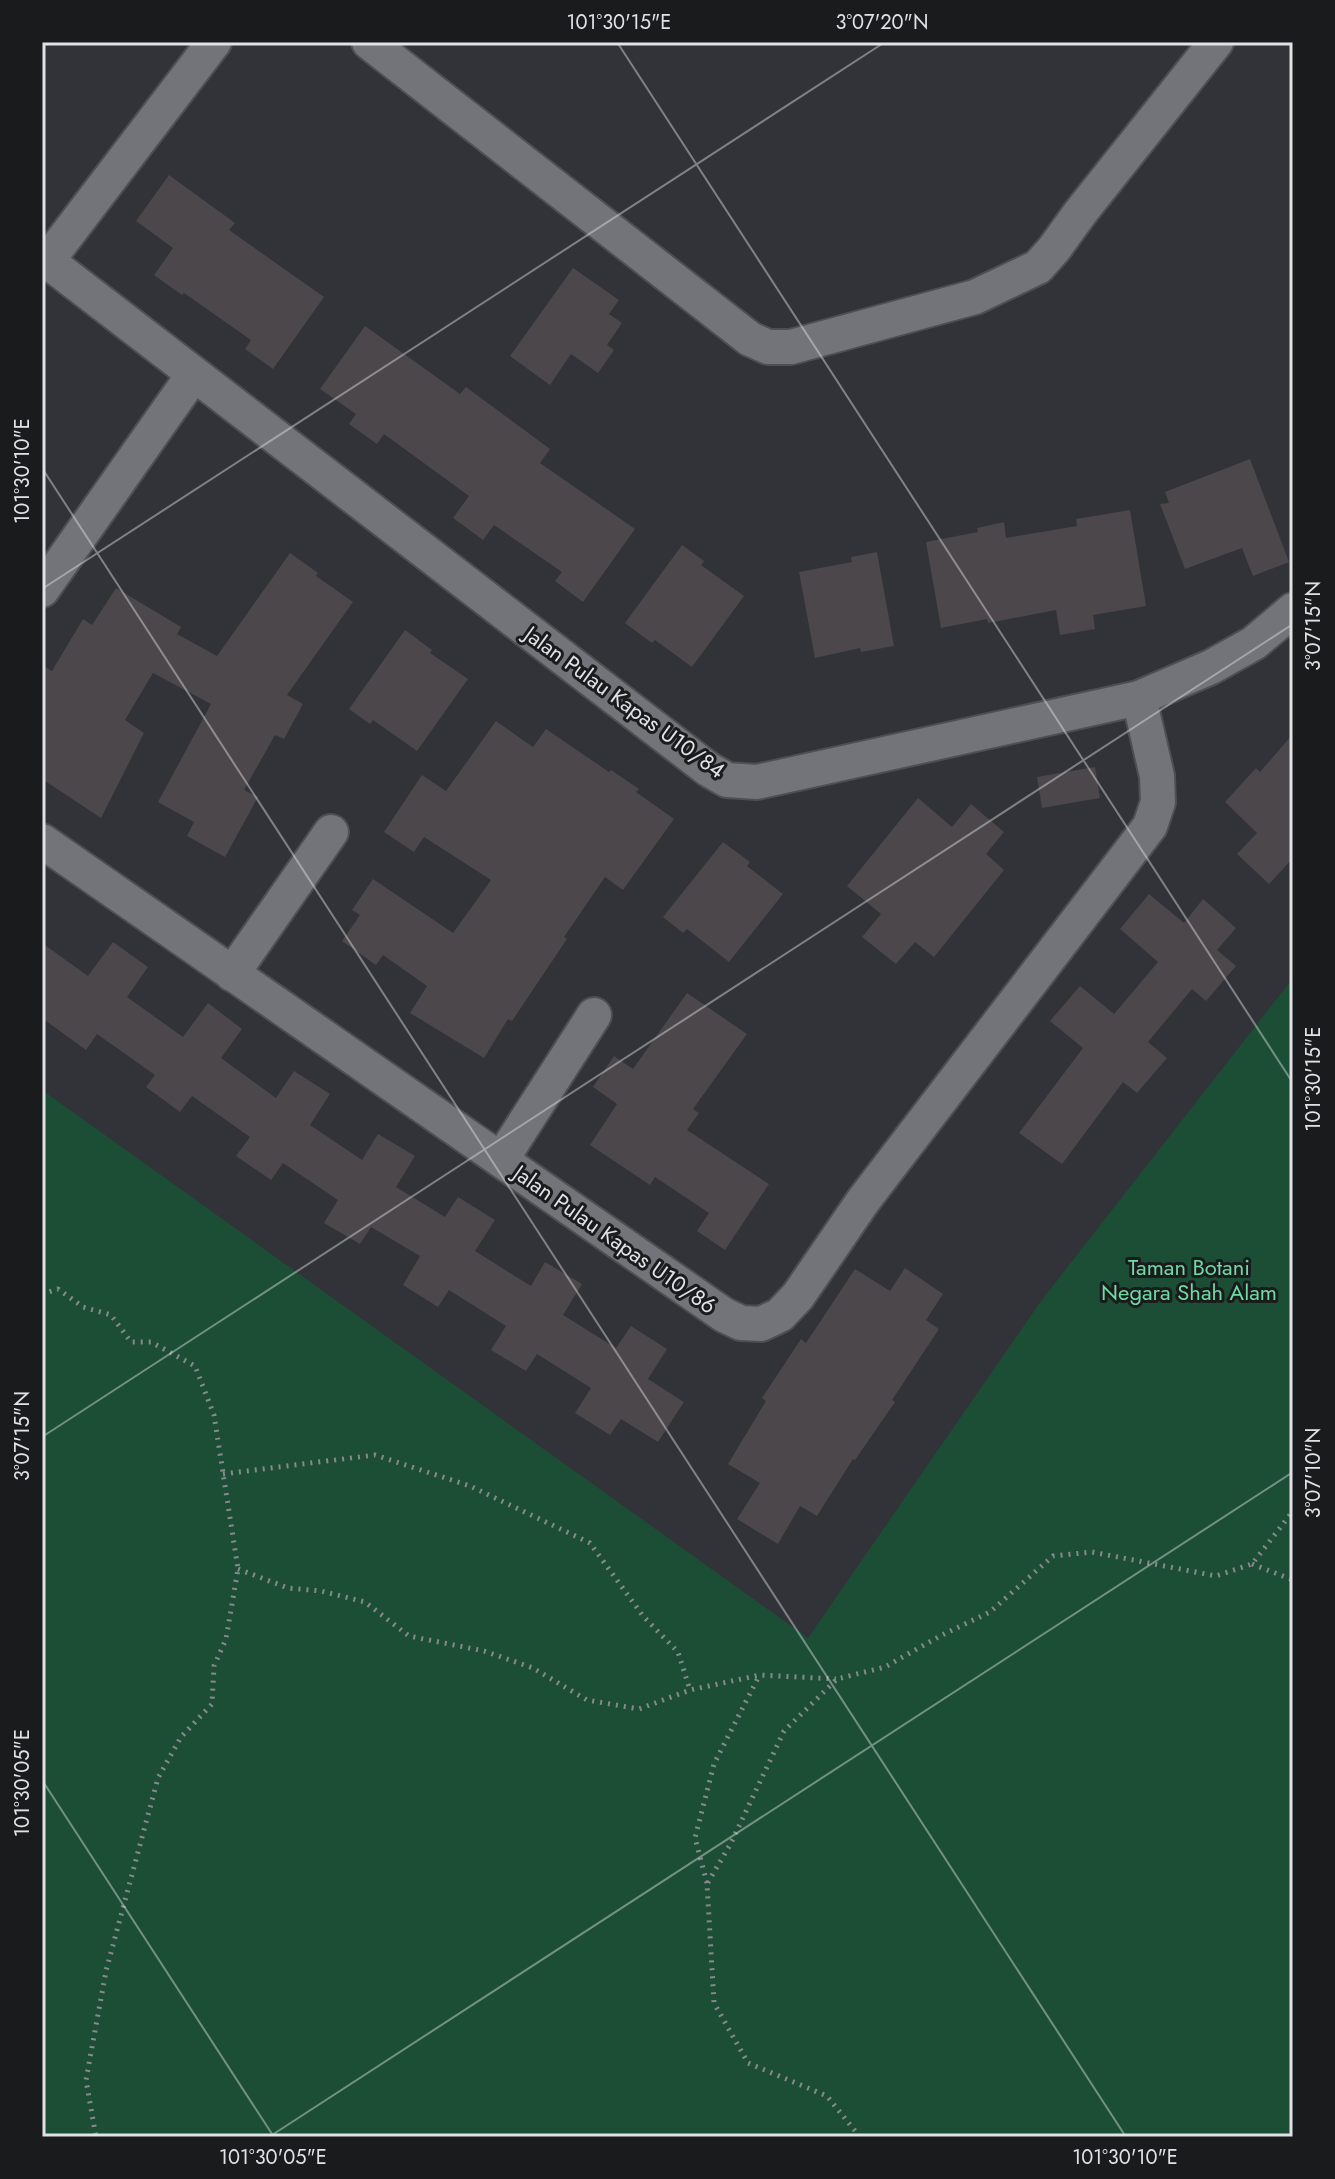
<svg xmlns="http://www.w3.org/2000/svg" width="1335" height="2179" font-family="Jost,sans-serif">
	<style>
		.green { fill: #1b4e35 }
		.building { fill: #4c474a }
		.lines { fill: none; stroke-linecap: round; stroke-linejoin: round }
		.street-casing { stroke: #4d4f52; stroke-width: 38 }
		.path { stroke: #88898d; stroke-width: 5; stroke-dasharray: 2 6; stroke-linecap: butt }
		.street { stroke: #727479; stroke-width: 34 }
		.ticks { fill: none; stroke: #e1e2e5; stroke-width: 2; stroke-opacity: 0.45 }
		.labels { text-anchor: middle; stroke-width: 6; stroke-linejoin: round; paint-order: stroke }
		.street-label { font-size: 22px; fill: #e1e2e5; stroke: #1a1b1d }
		.park-label { font-size: 22px; fill: #6fdaa2; stroke: #1a1b1d }
		.neatline { fill: none; stroke: #e1e2e5; stroke-width: 3 }
		.ticks-label { font-size: 20px; text-anchor: middle; fill: #e1e2e5 }
	</style>
	<rect width="100%" height="100%" fill="#313338"/>
	<path class="green" d="M 1293,978 L 1293,2137 L 42,2137 L 42,1090 L 808,1638 L 1041,1301 Z"/>
	<path class="building" d="M 169,175 L 235,223 L 229,230 L 324,297 L 273,369 L 245,349 L 251,340 L 184,293 L 182,295 L 154,275 L 173,248 L 136,221 Z
		M 573,268 L 619,300 L 609,314 L 622,323 L 607,345 L 614,350 L 598,373 L 571,354 L 550,385 L 510,356 Z
		M 365,326 L 460,394 L 466,387 L 550,449 L 540,463 L 635,529 L 583,602 L 555,581 L 562,572 L 494,525 L 483,540 L 453,518 L 469,496 L 384,434 L 377,444 L 349,424 L 356,414 L 320,389 Z
		M 1250,459 L 1289,562 L 1253,576 L 1242,548 L 1185,569 L 1160,504 L 1169,503 L 1165,492 Z
		M 1130,510 L 1146,606 L 1093,615 L 1095,629 L 1060,635 L 1056,610 L 988,623 L 987,619 L 941,628 L 926,542 L 978,532 L 977,528 L 1004,522 L 1006,538 L 1077,526 L 1076,519 Z
		M 682,545 L 704,561 L 701,565 L 744,596 L 692,667 L 655,640 L 652,643 L 625,623 Z
		M 877,552 L 894,646 L 861,652 L 860,648 L 815,658 L 799,572 L 852,562 L 851,557 Z
		M 290,553 L 318,573 L 316,576 L 353,602 L 287,695 L 303,704 L 284,739 L 275,735 L 244,790 L 258,797 L 225,857 L 187,836 L 194,822 L 158,802 L 211,704 L 153,673 L 125,720 L 144,733 L 101,818 L 42,779 L 42,665 L 52,671 L 83,619 L 92,625 L 116,588 L 181,627 L 177,634 L 217,656 Z
		M 405,630 L 432,650 L 430,653 L 468,679 L 417,751 L 373,720 L 370,724 L 349,709 Z
		M 496,721 L 533,747 L 546,729 L 609,772 L 611,770 L 639,789 L 636,792 L 674,819 L 623,890 L 605,877 L 564,937 L 567,939 L 512,1021 L 508,1019 L 484,1058 L 410,1013 L 427,986 L 383,955 L 376,965 L 342,941 L 360,915 L 352,910 L 373,879 L 453,933 L 491,880 L 424,837 L 414,852 L 384,832 L 422,775 L 446,791 Z
		M 1293,734 L 1293,858 L 1269,884 L 1237,854 L 1257,833 L 1225,802 L 1256,768 L 1260,772 Z
		M 1095,767 L 1100,798 L 1042,808 L 1037,777 Z
		M 918,798 L 952,827 L 971,804 L 1004,832 L 986,854 L 1004,870 L 934,957 L 915,942 L 896,964 L 862,937 L 881,914 L 847,886 Z
		M 723,842 L 750,862 L 747,866 L 783,894 L 729,962 L 687,929 L 683,933 L 663,917 Z
		M 1149,894 L 1184,923 L 1203,899 L 1236,928 L 1217,950 L 1236,966 L 1206,1001 L 1192,989 L 1148,1042 L 1167,1058 L 1137,1093 L 1123,1082 L 1062,1164 L 1019,1133 L 1083,1048 L 1050,1021 L 1080,986 L 1114,1014 L 1158,962 L 1120,929 Z
		M 113,942 L 148,967 L 127,997 L 183,1037 L 208,1003 L 242,1029 L 221,1058 L 276,1098 L 294,1071 L 330,1094 L 310,1125 L 362,1160 L 378,1134 L 415,1156 L 396,1187 L 445,1217 L 458,1197 L 495,1220 L 475,1251 L 531,1286 L 545,1262 L 582,1284 L 563,1315 L 616,1348 L 631,1326 L 667,1349 L 648,1379 L 684,1402 L 658,1442 L 621,1419 L 610,1435 L 575,1413 L 591,1388 L 537,1354 L 526,1371 L 491,1350 L 506,1326 L 449,1290 L 438,1307 L 403,1285 L 420,1256 L 371,1227 L 360,1244 L 324,1223 L 338,1200 L 283,1163 L 271,1180 L 236,1156 L 250,1137 L 192,1096 L 180,1112 L 146,1087 L 155,1075 L 97,1034 L 86,1050 L 42,1018 L 42,943 L 88,976 Z
		M 687,993 L 747,1034 L 693,1109 L 699,1113 L 687,1130 L 769,1184 L 725,1250 L 697,1231 L 709,1213 L 655,1177 L 650,1185 L 590,1145 L 617,1104 L 593,1087 L 614,1056 L 633,1069 Z
		M 905,1268 L 943,1294 L 926,1320 L 939,1329 L 892,1400 L 895,1402 L 855,1460 L 853,1459 L 817,1516 L 800,1506 L 778,1544 L 737,1519 L 760,1483 L 728,1464 L 766,1401 L 762,1398 L 801,1339 L 806,1343 L 855,1269 L 890,1291 Z"/>
	<g class="lines">
		<defs>
			<path id="street" d="M 369,42 L 750,339 L 768,347 L 791,347 L 975,297 L 1038,267 L 1054,249 L 1080,213 L 1216,42
				M 42,257 L 708,769 L 727,780 L 757,782 L 1139,698 L 1211,667 L 1254,643 L 1293,610
				M 47,261 L 214,42
				M 42,590 L 194,374
				M 42,841 L 724,1315 L 741,1323 L 761,1324 L 780,1315 L 798,1296 L 863,1201 L 1150,826 L 1158,802 L 1157,776 L 1139,698
				M 232,974 L 331,832
				M 501,1160 L 594,1015"/>
		</defs>
		<use href="#street" class="street-casing"/>
		<path class="path" d="M 42,1294 L 58,1289 L 83,1307 L 111,1315 L 131,1342 L 151,1342 L 195,1366 L 214,1415 L 238,1569 L 226,1639 L 214,1666 L 212,1704 L 181,1737 L 158,1778 L 106,1971 L 86,2080 L 96,2137
			M 223,1474 L 375,1455 L 470,1486 L 590,1543 L 643,1616 L 678,1652 L 690,1690
			M 1252,1564 L 1293,1580
			M 238,1569 L 288,1588 L 321,1591 L 365,1602 L 409,1636 L 484,1651 L 533,1668 L 587,1700 L 639,1709 L 690,1690 L 760,1675 L 836,1679
			M 707,1883 L 695,1838 L 714,1764 L 759,1676
			M 860,2137 L 827,2096 L 748,2063 L 714,2003 L 707,1884 L 731,1843 L 784,1731 L 837,1679 L 885,1667 L 940,1636 L 990,1612 L 1053,1556 L 1092,1552 L 1216,1576 L 1252,1564 L 1293,1511"/>
		<use href="#street" class="street"/>
	</g>
	<path class="ticks" d="M 617,42 L 1293,1083M 42,468 L 1126,2137M 42,589 L 885,42M 42,1437 L 1293,624M 42,1780 L 274,2137M 269,2137 L 1293,1472"/>
	<g class="labels">
		<g class="street-label">
			<text transform="translate(625 702) rotate(36)" y="8">Jalan Pulau Kapas U10/84</text>
			<text transform="translate(615 1239) rotate(35)" y="8">Jalan Pulau Kapas U10/86</text>
		</g>
		<g class="park-label">
			<text x="1189" y="1275">Taman Botani<tspan x="1189" dy="25">Negara Shah Alam</tspan></text>
		</g>
	</g>
	<rect width="1335" height="2179" fill="none" stroke="#1a1b1d" stroke-width="88"/>
	<rect x="44" y="44" width="1247" height="2091" class="neatline"/>
	<g class="ticks-label">
		<text x="619" y="29">101°30'15"E</text>
		<text x="882" y="29">3°07'20"N</text>
		<text transform="translate(22 471) rotate(-90)" y="7">101°30'10"E</text>
		<text transform="translate(1313 626) rotate(-90)" y="7">3°07'15"N</text>
		<text transform="translate(1313 1079) rotate(-90)" y="7">101°30'15"E</text>
		<text transform="translate(22 1436) rotate(-90)" y="7">3°07'15"N</text>
		<text transform="translate(1313 1473) rotate(-90)" y="7">3°07'10"N</text>
		<text transform="translate(22 1783) rotate(-90)" y="7">101°30'05"E</text>
		<text x="273" y="2164">101°30'05"E</text>
		<text x="1125" y="2164">101°30'10"E</text>
	</g>
</svg>
